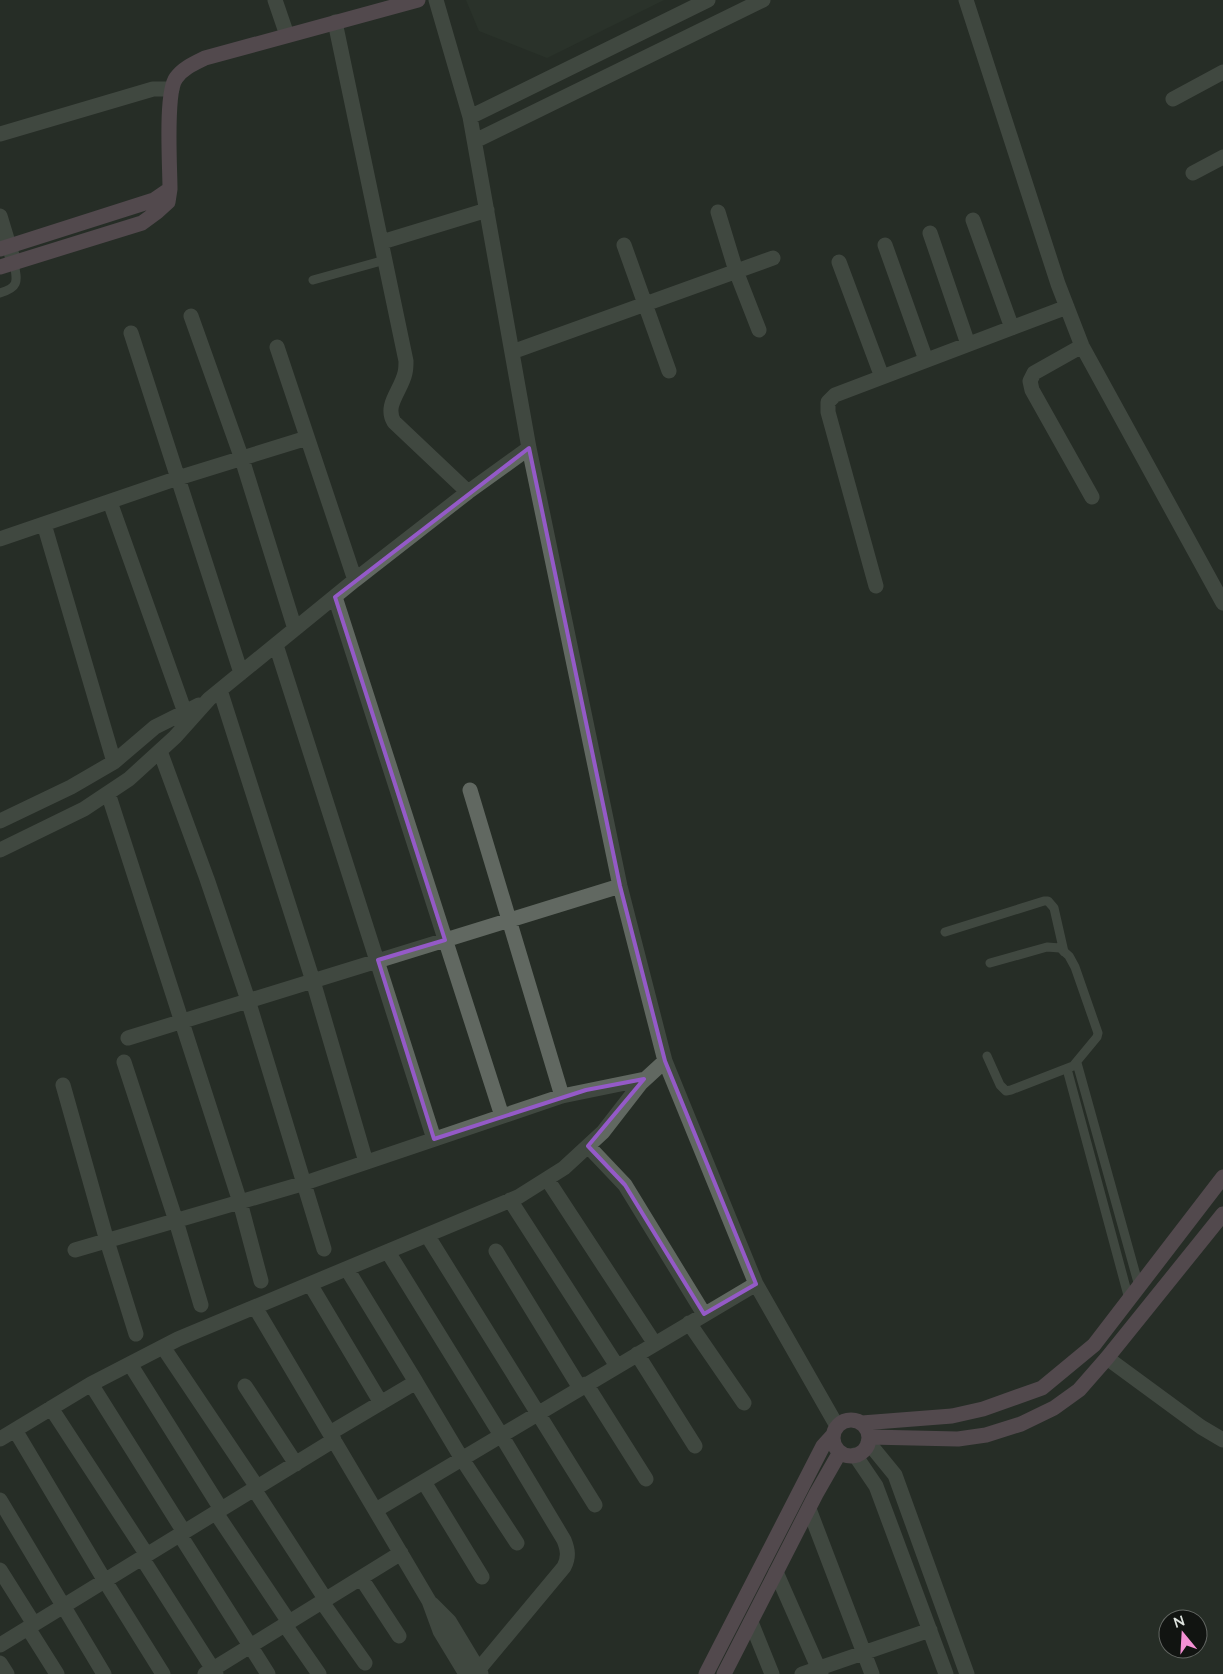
<svg xmlns="http://www.w3.org/2000/svg" width="1223" height="1674" font-family="Lato,sans-serif">
	<style>
		.built { fill: #2f392f }
		.lines { fill: none; stroke-linecap: round; stroke-linejoin: round }
		.lane { stroke: #616861; stroke-width: 9 }
		.street { stroke: #616861; stroke-width: 15 }
		.secondary { stroke: #876a7d; stroke-width: 15 }
		.marked { fill: none; stroke: #945ac7; stroke-width: 4; stroke-linejoin: round }
	</style>
	<rect width="100%" height="100%" fill="#262d26"/>
	<path class="built" d="M 466,0 L 664,0 L 547,58 L 479,31 Z"/>
	<g class="lines">
		<path class="lane" d="M 313,280 L 385,260
			M 0,293 C 20,287 17,281 14,262
			M 945,932 L 1044,901 L 1048,901 L 1054,908 L 1064,952
			M 987,1056 L 1000,1085 L 1006,1091 L 1011,1090 L 1073,1066 L 1097,1037 L 1098,1033 L 1075,967 L 1069,956 L 1060,948 L 1047,947 L 990,963
			M 1077,1063 L 1139,1286
			M 1067,1069 L 1129,1299"/>
		<path class="street" d="M 275,0 L 287,35
			M 436,0 L 470,117 L 529,448 L 620,886 L 665,1061 L 756,1284 L 837,1426
			M 966,0 L 1058,284 L 1082,346 L 1223,603
			M 335,22 L 406,361 C 406,365 406,369 405,373 C 401,391 384,405 394,422 L 468,492
			M 1173,99 L 1223,72
			M 470,117 L 708,0
			M 0,134 L 153,89 L 172,89
			M 475,141 L 763,0
			M 1193,173 L 1223,157
			M 718,212 L 736,271 L 759,330
			M 0,216 L 14,262
			M 973,220 L 1012,328
			M 930,233 L 968,344
			M 382,242 L 487,210
			M 624,245 L 669,371
			M 885,245 L 926,360
			M 839,262 L 882,377
			M 191,316 L 242,459 L 295,629
			M 131,333 L 241,673
			M 1082,346 L 1034,373 L 1030,381 L 1032,390 L 1092,497
			M 277,347 L 355,580
			M 512,352 L 773,258
			M 110,502 L 188,721
			M 44,524 L 114,762
			M 0,539 L 178,478 L 307,438
			M 876,586 L 828,412 L 828,402 L 835,395 L 1067,307
			M 335,597 L 502,1116
			M 276,645 L 434,1139
			M 220,690 L 313,981 L 366,1162
			M 160,751 L 207,879 L 248,1000 L 324,1249
			M 470,790 L 562,1096
			M 108,793 L 240,1202 L 261,1281
			M 0,821 L 71,787 L 114,762 L 155,727 L 199,705
			M 0,850 L 84,809 L 129,779 L 175,737 L 209,699 L 355,580 L 468,492 L 529,448
			M 128,1038 L 620,886
			M 124,1062 L 176,1221 L 201,1305
			M 63,1085 L 107,1241 L 136,1334
			M 588,1146 L 625,1185 L 704,1314
			M 547,1179 L 655,1344
			M 510,1200 L 617,1366
			M 427,1235 L 595,1505
			M 75,1250 L 305,1183 L 562,1096 L 645,1079
			M 496,1251 L 580,1388
			M 388,1252 L 501,1435 L 564,1540 C 568,1550 569,1557 564,1567 L 479,1669
			M 347,1269 L 416,1382
			M 310,1284 L 381,1403
			M 255,1307 L 429,1601 L 440,1631 L 466,1674
			M 689,1323 L 744,1403
			M 163,1347 L 257,1487
			M 637,1354 L 695,1446
			M 1107,1358 L 1201,1427 L 1223,1440
			M 130,1364 L 221,1509
			M 91,1384 L 184,1532
			M 586,1384 L 646,1479
			M 245,1386 L 296,1464
			M 51,1408 L 147,1555
			M 15,1430 L 105,1581 L 163,1674
			M 330,1433 L 416,1382 L 462,1459 L 517,1543
			M 0,1439 L 91,1384 L 178,1339 L 518,1197 L 564,1168 L 603,1132 L 641,1083 L 665,1061
			M 868,1442 L 895,1475 L 967,1674
			M 855,1455 L 876,1486 L 946,1674
			M 424,1482 L 482,1577
			M 254,1489 L 326,1600
			M 0,1500 L 104,1674
			M 809,1509 L 872,1674
			M 376,1510 L 756,1284
			M 216,1513 L 289,1622
			M 180,1535 L 268,1674
			M 142,1558 L 216,1674
			M 0,1570 L 34,1624
			M 776,1572 L 821,1674
			M 361,1578 L 399,1636
			M 322,1602 L 365,1663
			M 432,1604 L 449,1621 L 481,1674
			M 751,1622 L 772,1674
			M 285,1625 L 319,1674
			M 28,1628 L 57,1674
			M 0,1645 L 334,1440
			M 0,1663 L 7,1674
			M 205,1674 L 401,1553
			M 802,1674 L 930,1630"/>
		<path class="secondary" d="M 0,249 L 154,200 L 170,189
			M 0,267 L 142,223 L 157,212 L 168,202 L 170,189 C 170,167 165,93 176,78 C 183,68 195,63 205,58 L 418,0
			M833 1438a18 18 0 1 1 36 0a18 18 0 1 1-36 0Z
			M 862,1423 L 952,1416 L 983,1409 L 1042,1388 L 1094,1345 L 1223,1177
			M 869,1437 L 958,1439 L 986,1435 L 1021,1424 L 1054,1408 L 1079,1390 L 1107,1358 L 1223,1214
			M 706,1674 L 823,1446 L 833,1435
			M 724,1674 L 816,1494 L 840,1452"/>
	</g>
	<path d="M0 0H1223V1674H0ZM 529,448 L 620,886 L 665,1061 L 756,1284 L 704,1314 L 625,1185 L 588,1146 L 644,1079 L 586,1090 L 434,1139 L 378,960 L 445,940 L 335,597 Z" fill="#262d26" fill-opacity=".55" fill-rule="evenodd"/>
	<path class="marked" d="M 529,448 L 620,886 L 665,1061 L 756,1284 L 704,1314 L 625,1185 L 588,1146 L 644,1079 L 586,1090 L 434,1139 L 378,960 L 445,940 L 335,597 Z"/>
	<g transform="translate(1183 1634) rotate(342)"><circle r="24" fill="#111411" stroke="#636763"/>
	<path d="M0-4L9 19L0 12L-9 19Z" fill="#f491d4"/>
	<text y="-8" font-size="14" font-weight="bold" text-anchor="middle" fill="#dfe4df">N</text>
	</g>
</svg>
